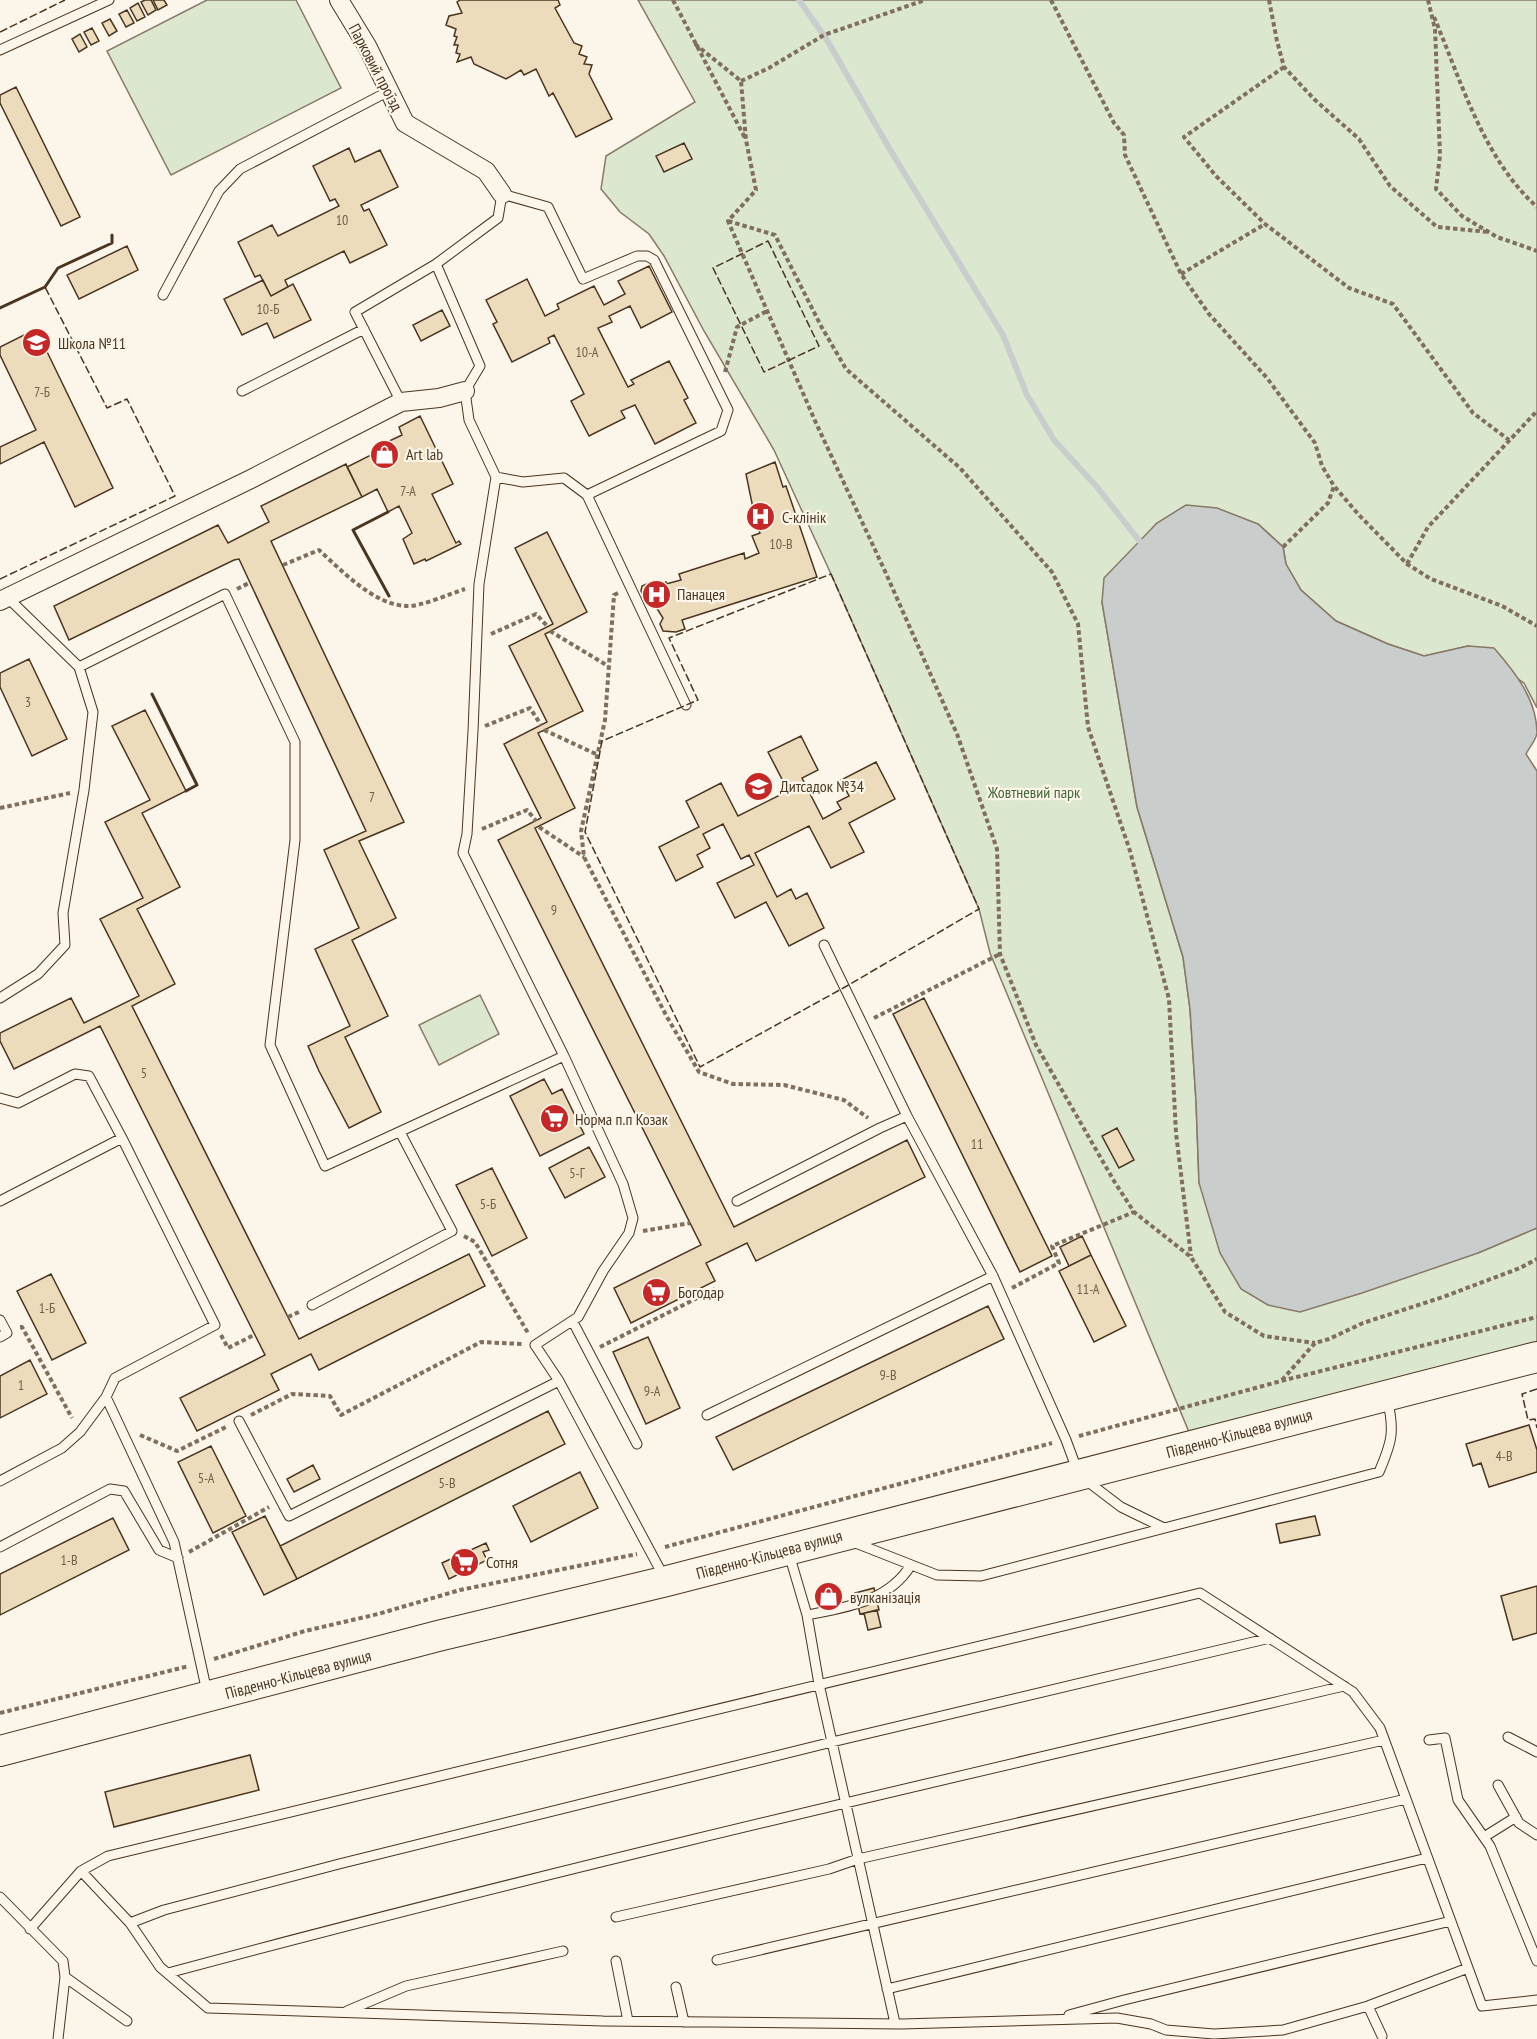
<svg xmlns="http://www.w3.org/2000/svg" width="1537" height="2039" font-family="'PT Sans Narrow',sans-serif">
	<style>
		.green { fill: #dce7d0; stroke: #887966; stroke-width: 1.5 }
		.water { fill: #c9cecd; stroke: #887966; stroke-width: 1.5 }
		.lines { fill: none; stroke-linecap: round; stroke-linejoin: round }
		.stream { stroke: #c9cecd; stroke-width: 6 }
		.building { fill: #ecdcbc; stroke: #4a3520; stroke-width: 1.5 }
		.service-casing { stroke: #4a3520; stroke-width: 11 }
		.minor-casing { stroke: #4a3520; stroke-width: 20 }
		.primary-casing { stroke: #4a3520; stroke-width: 32 }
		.path { stroke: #7f6f5c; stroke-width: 4; stroke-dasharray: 4.5 3; stroke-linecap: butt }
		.service { stroke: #fbf6e9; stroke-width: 9 }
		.minor { stroke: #fbf6e9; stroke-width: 18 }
		.primary { stroke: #fbf6e9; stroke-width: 30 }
		.fence { stroke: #4a3520; stroke-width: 1.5; stroke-dasharray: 8 3; stroke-linecap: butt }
		.wall { stroke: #4a3520; stroke-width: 3 }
		.labels { text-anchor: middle; stroke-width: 4.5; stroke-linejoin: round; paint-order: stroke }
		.number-label { font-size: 14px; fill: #725f47 }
		.street-label { font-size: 16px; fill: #4a3520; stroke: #fbf6e9 }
		.poi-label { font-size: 16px; fill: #4a3520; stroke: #fbf6e9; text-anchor: start }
		.park-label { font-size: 16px; fill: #436837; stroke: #fbf6e9 }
	</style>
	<rect width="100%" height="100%" fill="#fbf6e9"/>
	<path class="green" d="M 207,0 L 296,0 L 341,88 L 171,175 L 107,51 Z
		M 638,0 L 1537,0 L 1537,708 L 1524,683 L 1468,646 L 1424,656 L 1388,644 L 1336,621 L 1301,590 L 1286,564 L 1283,547 L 1258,524 L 1157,523 L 1135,548 L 1102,602 L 1137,807 L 1183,957 L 1190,1009 L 1196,1101 L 1199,1183 L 1478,1253 L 1537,1228 L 1537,1356 L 1194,1444 L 990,953 L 979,909 L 831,574 L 774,450 L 704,331 L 664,256 L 649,234 L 620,212 L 601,189 L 606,156 L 695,102 Z
		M 480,995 L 499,1034 L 439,1065 L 419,1025 Z"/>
	<path class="water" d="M 1186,505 L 1217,508 L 1258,524 L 1283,547 L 1286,564 L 1301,590 L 1336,621 L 1388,644 L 1424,656 L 1468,646 L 1494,648 C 1514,671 1537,699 1537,733 C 1536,740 1529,748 1526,754 L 1537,771 L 1537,1228 L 1478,1253 L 1362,1293 L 1300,1312 L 1268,1305 L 1241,1289 L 1220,1253 L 1199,1183 L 1196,1101 L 1190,1009 L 1183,957 L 1137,807 L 1102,602 L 1104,578 L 1157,523 Z"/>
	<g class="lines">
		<path class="stream" d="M 799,0 L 827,40 L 889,148 L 1003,335 L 1027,395 L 1054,440 L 1097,487 L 1145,548"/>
	</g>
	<path class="building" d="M 145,0 L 151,0 L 156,10 L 148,15 L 141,2 Z
		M 153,0 L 164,0 L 167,5 L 158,10 Z
		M 460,0 L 558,0 L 560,5 L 555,8 L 574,43 L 582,46 L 579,54 L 587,57 L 584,64 L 592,65 L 589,74 L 612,119 L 576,137 L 553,93 L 549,96 L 536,69 L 524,75 L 521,70 L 506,79 L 474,64 L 471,57 L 457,62 L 460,54 L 456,53 L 458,45 L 454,45 L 457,37 L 454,36 L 456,29 L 446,25 L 449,16 L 462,13 L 457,2 Z
		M 138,3 L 145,17 L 137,21 L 130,8 Z
		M 127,10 L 134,23 L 126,27 L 119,14 Z
		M 110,19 L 117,31 L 109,36 L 102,23 Z
		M 92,28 L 99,41 L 91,45 L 84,32 Z
		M 80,34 L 87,47 L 79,52 L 72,39 Z
		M 16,87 L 80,217 L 61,226 L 0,103 L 0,95 Z
		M 684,143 L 692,159 L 664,172 L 656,156 Z
		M 349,148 L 355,162 L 380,150 L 398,187 L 361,205 L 364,211 L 369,209 L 387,245 L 350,263 L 344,251 L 285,280 L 288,287 L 271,296 L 260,275 L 255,277 L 238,242 L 272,225 L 278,236 L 339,206 L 335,199 L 330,201 L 313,166 Z
		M 127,246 L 138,270 L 79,299 L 67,275 Z
		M 649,266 L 672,312 L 641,328 L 630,306 L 609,316 L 612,322 L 598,328 L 628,387 L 634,384 L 631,380 L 669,361 L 688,398 L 684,400 L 696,423 L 655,444 L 635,405 L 621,411 L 625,418 L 589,436 L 571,401 L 584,394 L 554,335 L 548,338 L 550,343 L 512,362 L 493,324 L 497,322 L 486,300 L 527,279 L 545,316 L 559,309 L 557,304 L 594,286 L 604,305 L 625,294 L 618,281 Z
		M 263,280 L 271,296 L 293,284 L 311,320 L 274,338 L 267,323 L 242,335 L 224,299 Z
		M 442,310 L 450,326 L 421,341 L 413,325 Z
		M 36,329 L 113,488 L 75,507 L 44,442 L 0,464 L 0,447 L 36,430 L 0,355 L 0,347 Z
		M 420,416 L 453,484 L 432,494 L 456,543 L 459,541 L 461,544 L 426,561 L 425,559 L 414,564 L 403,539 L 412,533 L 399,506 L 388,512 L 377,489 L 362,497 L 347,467 L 389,446 L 387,442 L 402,435 L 399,427 Z
		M 775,462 L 783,487 L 786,486 L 817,577 L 682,620 L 685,629 L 676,632 L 663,631 L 660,624 L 663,618 L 651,599 L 644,597 L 641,591 L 642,586 L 649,583 L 655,586 L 666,582 L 666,584 L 681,580 L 679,574 L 744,553 L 745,559 L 759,553 L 752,536 L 760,533 L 757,525 L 753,526 L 749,516 L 754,513 L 746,474 Z
		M 346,464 L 362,497 L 271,541 L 404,822 L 359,841 L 396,918 L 352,940 L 388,1016 L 345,1037 L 381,1112 L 349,1128 L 319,1071 L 308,1046 L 350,1026 L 315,949 L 359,928 L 324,850 L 366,831 L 239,559 L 234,560 L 69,640 L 54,606 L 218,525 L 228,543 L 269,522 L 261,506 Z
		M 547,532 L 587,612 L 545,634 L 583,711 L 538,733 L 575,808 L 535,828 L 734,1227 L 907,1140 L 925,1177 L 756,1261 L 747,1243 L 706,1263 L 715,1281 L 631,1323 L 614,1288 L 701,1245 L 498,840 L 541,818 L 504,744 L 547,722 L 509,646 L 553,624 L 515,548 Z
		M 29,659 L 67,739 L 32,756 L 0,687 L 0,673 Z
		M 145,710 L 186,791 L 142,813 L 180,887 L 137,909 L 175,984 L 132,1006 L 299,1339 L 469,1254 L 485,1286 L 319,1370 L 311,1354 L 271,1374 L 279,1390 L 197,1431 L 180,1398 L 265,1355 L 100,1026 L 14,1069 L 0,1041 L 0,1033 L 71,998 L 84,1023 L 139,996 L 100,919 L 143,898 L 105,822 L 150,800 L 112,726 Z
		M 801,736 L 818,770 L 802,778 L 823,819 L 841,809 L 837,802 L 849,796 L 841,780 L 876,762 L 895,799 L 849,823 L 864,852 L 831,868 L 809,826 L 755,853 L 777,897 L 791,889 L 796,899 L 807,893 L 824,928 L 789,946 L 766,902 L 735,918 L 717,883 L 754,865 L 749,855 L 741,859 L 723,824 L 703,834 L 710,848 L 697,855 L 703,867 L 676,881 L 659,847 L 699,827 L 686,801 L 721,783 L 738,816 L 788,791 L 768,752 Z
		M 924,998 L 1052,1256 L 1020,1272 L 893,1014 Z
		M 544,1079 L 552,1094 L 562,1089 L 584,1134 L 540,1156 L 510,1096 Z
		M 1117,1128 L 1134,1160 L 1119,1168 L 1102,1136 Z
		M 589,1147 L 605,1177 L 565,1198 L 549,1168 Z
		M 492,1168 L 527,1238 L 492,1256 L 456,1185 Z
		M 1082,1236 L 1091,1255 L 1069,1266 L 1060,1247 Z
		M 1091,1255 L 1126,1326 L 1094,1342 L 1059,1271 Z
		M 51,1274 L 86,1343 L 52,1360 L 17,1291 Z
		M 988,1306 L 1004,1339 L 733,1470 L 716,1437 Z
		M 648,1337 L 680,1408 L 646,1424 L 613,1352 Z
		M 30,1360 L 47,1394 L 0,1418 L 0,1376 Z
		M 548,1411 L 565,1444 L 297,1579 L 280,1546 Z
		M 1529,1425 L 1537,1450 L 1537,1472 L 1489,1487 L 1481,1463 L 1473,1466 L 1466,1444 Z
		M 211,1446 L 246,1516 L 213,1533 L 178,1462 Z
		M 313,1465 L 320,1479 L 294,1492 L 287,1479 Z
		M 580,1472 L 598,1508 L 531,1542 L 513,1506 Z
		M 265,1516 L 297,1579 L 264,1595 L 232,1532 Z
		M 1315,1516 L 1320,1535 L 1280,1543 L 1276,1524 Z
		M 113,1518 L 129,1550 L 0,1615 L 0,1574 Z
		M 486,1543 L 489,1550 L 483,1552 L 487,1560 L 449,1579 L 442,1563 Z
		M 1537,1586 L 1537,1633 L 1513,1640 L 1501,1596 Z
		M 874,1588 L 879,1610 L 860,1614 L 855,1593 Z
		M 877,1610 L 881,1627 L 868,1630 L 864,1613 Z
		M 250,1755 L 259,1790 L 114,1827 L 105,1792 Z"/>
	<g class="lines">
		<defs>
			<path id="service" d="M 0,50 L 109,0
				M 163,295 L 219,191 L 240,169 L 389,91
				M 242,391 L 364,329
				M 401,402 L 355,312 L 436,264
				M 496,477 L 523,482 L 564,478 L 587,495 L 686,705
				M 587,495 L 721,431 L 728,410 L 654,260 L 647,256 L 637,256 L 583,279 L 548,207 L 502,194 L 498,218 L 436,264 L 480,366 L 465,391 L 469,420 L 496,477 L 479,584 L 473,731 L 467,834 L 463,853 L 564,1056 L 623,1184 L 633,1218 L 629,1233 L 603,1271 L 578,1317 L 535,1345 L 559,1381 L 664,1577
				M 7,597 L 79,667 L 225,594 L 295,742 L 295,840 L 270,1045 L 325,1166 L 564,1056
				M 824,945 L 907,1116 L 993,1276 L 1066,1440 L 1079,1475 L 1121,1507 L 1164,1528
				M 0,998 L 38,974 L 65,945 L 63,913 L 84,790 L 93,712 L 79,667
				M 0,1098 L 18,1103 L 75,1074 L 89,1076 L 122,1138 L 215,1325 L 115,1378 L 106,1397 L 174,1542 L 207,1692
				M 0,1201 L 122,1138
				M 737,1201 L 880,1128 L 907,1116
				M 312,1305 L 452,1231 L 400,1132
				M 0,1320 L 7,1333 L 0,1337
				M 573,1322 L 637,1444
				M 707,1415 L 993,1276
				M 239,1421 L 289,1516 L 559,1381
				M 0,1481 L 62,1448 L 80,1432 L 106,1397
				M 853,1542 L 937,1575 L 981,1576 L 1379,1472 C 1392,1442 1395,1431 1387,1398
				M 0,1547 L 110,1489 L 124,1491 L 159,1550 L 178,1558
				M 789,1554 L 807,1615 L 819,1684 L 895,2023
				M 807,1615 C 847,1607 888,1602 911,1565
				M 1508,1737 L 1537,1752
				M 1429,1740 L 1445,1738 L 1458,1800 L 1490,1846 L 1537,1961
				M 1498,1785 L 1519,1823 L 1537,1835
				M 1484,1837 L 1516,1817
				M 81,1871 L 130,1923 L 160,1967 L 208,2008 L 603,2021 L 901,2024 L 1117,2018 L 1151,2024 L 1166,2030 L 1214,2034 L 1283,2030 L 1368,2006 L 1468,1968
				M 0,1897 L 63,1961 L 65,1977 L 58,2039
				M 616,1917 L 829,1869 L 858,1859 L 1384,1740
				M 130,1923 L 164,1910 L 339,1864 L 832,1742 L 1270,1638
				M 30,1929 L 81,1871 L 108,1856 L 1200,1593 L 1353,1692 L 1380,1728 L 1482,2006 L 1537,2000
				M 717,1960 L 1406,1799
				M 616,1961 L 628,2021
				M 168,1973 C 558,1868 951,1778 1344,1686
				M 65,1977 L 127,2021
				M 676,1987 L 684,2022
				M 887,1989 L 1427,1858
				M 1368,2006 L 1382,2036
				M 347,2011 L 406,1986 L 563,1951
				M 1069,2015 L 1124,2000 L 1451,1921"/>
			<path id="minor" d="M 339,0 L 367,46 L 405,123 L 486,171 L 502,194
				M 0,601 L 251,479 L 401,402 L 439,398 L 465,391"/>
			<path id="primary" d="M 0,1751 L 438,1636 L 667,1581 L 1537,1357"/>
		</defs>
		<use href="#service" class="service-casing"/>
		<use href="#minor" class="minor-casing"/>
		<use href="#primary" class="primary-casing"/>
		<path class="path" d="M 673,0 L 745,138
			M 1051,0 L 1114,123 L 1124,135 L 1125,155 L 1181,274 L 1209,314 L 1267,378 L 1315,443 L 1322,466 L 1334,486 L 1359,515 L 1407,564 L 1431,579 L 1502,606 L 1537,626
			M 1269,0 L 1277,41 L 1284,67 L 1314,99 L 1359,139 L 1390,186 L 1437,227 L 1489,232
			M 1428,0 L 1435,29 L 1440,155 L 1436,189 L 1462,216 L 1497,237 L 1537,251
			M 1434,17 C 1462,83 1483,158 1537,207
			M 695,44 L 741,81 L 746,140 L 756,190 L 728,221 L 816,423 L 884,569 L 957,734 L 997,849 L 1000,954 L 1036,1045 L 1114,1181 L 1134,1212 L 1191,1257 L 1225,1312 L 1264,1336 L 1315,1343
			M 1284,67 L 1184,137 L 1216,176 L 1265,224 L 1349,288 L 1393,304 L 1473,413 L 1509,440
			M 741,81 L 769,68 L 824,35 L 925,0
			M 728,221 L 775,235 L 821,326 L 846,369 L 960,468 L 1052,572 L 1078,624 L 1088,727 L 1130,851 L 1169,999 L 1176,1133 L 1191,1256
			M 1181,274 L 1265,224
			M 725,372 L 737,327 L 767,311
			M 1283,547 L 1328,503 L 1334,486
			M 1407,564 L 1428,527 L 1537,411
			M 283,565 L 319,550 C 342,571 374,605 407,606 C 420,607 452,593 465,589
			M 237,589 L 249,583
			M 618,593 L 614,595 L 605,720 L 581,831 L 584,857 L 667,1017 L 699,1072 L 733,1084 L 784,1085 L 844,1100 L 868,1118
			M 550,631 L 608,666
			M 491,634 L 536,614 L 548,627
			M 485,726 L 530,708 L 541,725
			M 544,730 L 596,754
			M 0,808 L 70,793
			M 539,827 L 584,857
			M 482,829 L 527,810 L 536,821
			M 874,1018 L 1000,954
			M 643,1231 L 690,1223
			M 464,1236 L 475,1242 L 528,1333
			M 1012,1288 L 1059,1263 L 1052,1246 L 1134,1212
			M 288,1317 L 301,1311
			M 20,1327 L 22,1327 L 72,1418
			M 221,1335 L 228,1348 L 254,1335
			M 600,1347 L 715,1289
			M 1282,1380 L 1315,1343 L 1329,1339 L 1363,1323 L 1443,1297 L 1520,1268 L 1537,1259
			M 251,1415 L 292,1394 L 330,1396 L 341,1415 L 481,1342 L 522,1344
			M 140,1435 L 177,1451 L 228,1426
			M 1079,1436 L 1281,1381 L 1537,1317
			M 665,1547 L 1052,1443
			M 189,1552 L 269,1507
			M 214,1659 L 305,1631 L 378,1614 L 460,1590 L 637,1554
			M 0,1713 L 189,1666"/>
		<use href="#service" class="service"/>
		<use href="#minor" class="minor"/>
		<use href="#primary" class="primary"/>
		<path class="fence" d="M 0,32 L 65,0
			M 768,241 L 819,346 L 764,372 L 713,268 Z
			M 831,574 L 979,909 L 845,987 L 700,1067 L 585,832 L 602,741 L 698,700 L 669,638 Z
			M 0,579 L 175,496 L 127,399 L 107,408 L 45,287
			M 1537,1389 L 1522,1394 L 1528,1420 L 1535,1419 L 1537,1428"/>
		<path class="wall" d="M 0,308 L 45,287 L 58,268 L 112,243 L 112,235
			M 388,512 L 353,530 L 389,596
			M 152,694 L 197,785 L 186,791"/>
	</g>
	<defs>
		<symbol id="school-disc" viewBox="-11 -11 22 22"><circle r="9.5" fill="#c62828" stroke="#fbf6e9"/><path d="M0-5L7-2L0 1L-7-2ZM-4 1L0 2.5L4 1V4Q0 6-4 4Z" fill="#fff"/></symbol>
		<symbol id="shop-disc" viewBox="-11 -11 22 22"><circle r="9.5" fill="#c62828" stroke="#fbf6e9"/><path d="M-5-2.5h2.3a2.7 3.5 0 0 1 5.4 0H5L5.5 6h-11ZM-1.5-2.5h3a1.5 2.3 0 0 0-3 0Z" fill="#fff"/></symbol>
		<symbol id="hospital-disc" viewBox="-11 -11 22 22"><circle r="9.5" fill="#c62828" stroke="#fbf6e9"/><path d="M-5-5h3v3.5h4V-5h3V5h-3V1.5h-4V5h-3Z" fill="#fff"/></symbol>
		<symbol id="supermarket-disc" viewBox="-11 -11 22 22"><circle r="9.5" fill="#c62828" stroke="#fbf6e9"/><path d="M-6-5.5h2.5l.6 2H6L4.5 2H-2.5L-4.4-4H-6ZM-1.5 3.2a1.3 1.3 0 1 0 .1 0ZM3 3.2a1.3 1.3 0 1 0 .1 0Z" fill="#fff"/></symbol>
	</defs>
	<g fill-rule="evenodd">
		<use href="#school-disc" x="20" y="326" width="33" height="33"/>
		<use href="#shop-disc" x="368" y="438" width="33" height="33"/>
		<use href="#hospital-disc" x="744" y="500" width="33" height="33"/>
		<use href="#hospital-disc" x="640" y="578" width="33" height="33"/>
		<use href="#school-disc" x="742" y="770" width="33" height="33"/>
		<use href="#supermarket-disc" x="538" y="1102" width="33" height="33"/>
		<use href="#supermarket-disc" x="640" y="1276" width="33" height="33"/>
		<use href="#supermarket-disc" x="448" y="1546" width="33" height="33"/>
		<use href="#shop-disc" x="812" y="1580" width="33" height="33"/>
	</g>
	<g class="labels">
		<g class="number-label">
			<text x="342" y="225">10</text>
			<text x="268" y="314">10-Б</text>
			<text x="587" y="357">10-А</text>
			<text x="42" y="397">7-Б</text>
			<text x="408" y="496">7-А</text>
			<text x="781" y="549">10-В</text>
			<text x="28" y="707">3</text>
			<text x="372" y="802">7</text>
			<text x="554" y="915">9</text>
			<text x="144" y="1078">5</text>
			<text x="977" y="1149">11</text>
			<text x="577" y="1178">5-Г</text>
			<text x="488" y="1209">5-Б</text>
			<text x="1088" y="1294">11-А</text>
			<text x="47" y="1313">1-Б</text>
			<text x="888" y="1380">9-В</text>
			<text x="21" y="1390">1</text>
			<text x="652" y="1396">9-А</text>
			<text x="1504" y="1461">4-В</text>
			<text x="206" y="1483">5-А</text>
			<text x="447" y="1488">5-В</text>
			<text x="69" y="1565">1-В</text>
		</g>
		<g class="street-label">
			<text transform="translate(376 67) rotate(62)" y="6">Парковий проїзд</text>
			<text transform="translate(1239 1433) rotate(-15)" y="6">Південно-Кільцева вулиця</text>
			<text transform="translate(769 1554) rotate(-15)" y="6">Південно-Кільцева вулиця</text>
			<text transform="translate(298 1674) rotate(-15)" y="6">Південно-Кільцева вулиця</text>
		</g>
		<g class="poi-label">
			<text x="58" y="349">Школа №11</text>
			<text x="406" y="460">Art lab</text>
			<text x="782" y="523">С-клінік</text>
			<text x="677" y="600">Панацея</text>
			<text x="780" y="792">Дитсадок №34</text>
			<text x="575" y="1125">Норма п.п Козак</text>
			<text x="678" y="1298">Богодар</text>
			<text x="486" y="1568">Сотня</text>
			<text x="850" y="1603">вулканізація</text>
		</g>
		<g class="park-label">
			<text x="1034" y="798">Жовтневий парк</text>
		</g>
	</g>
</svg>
